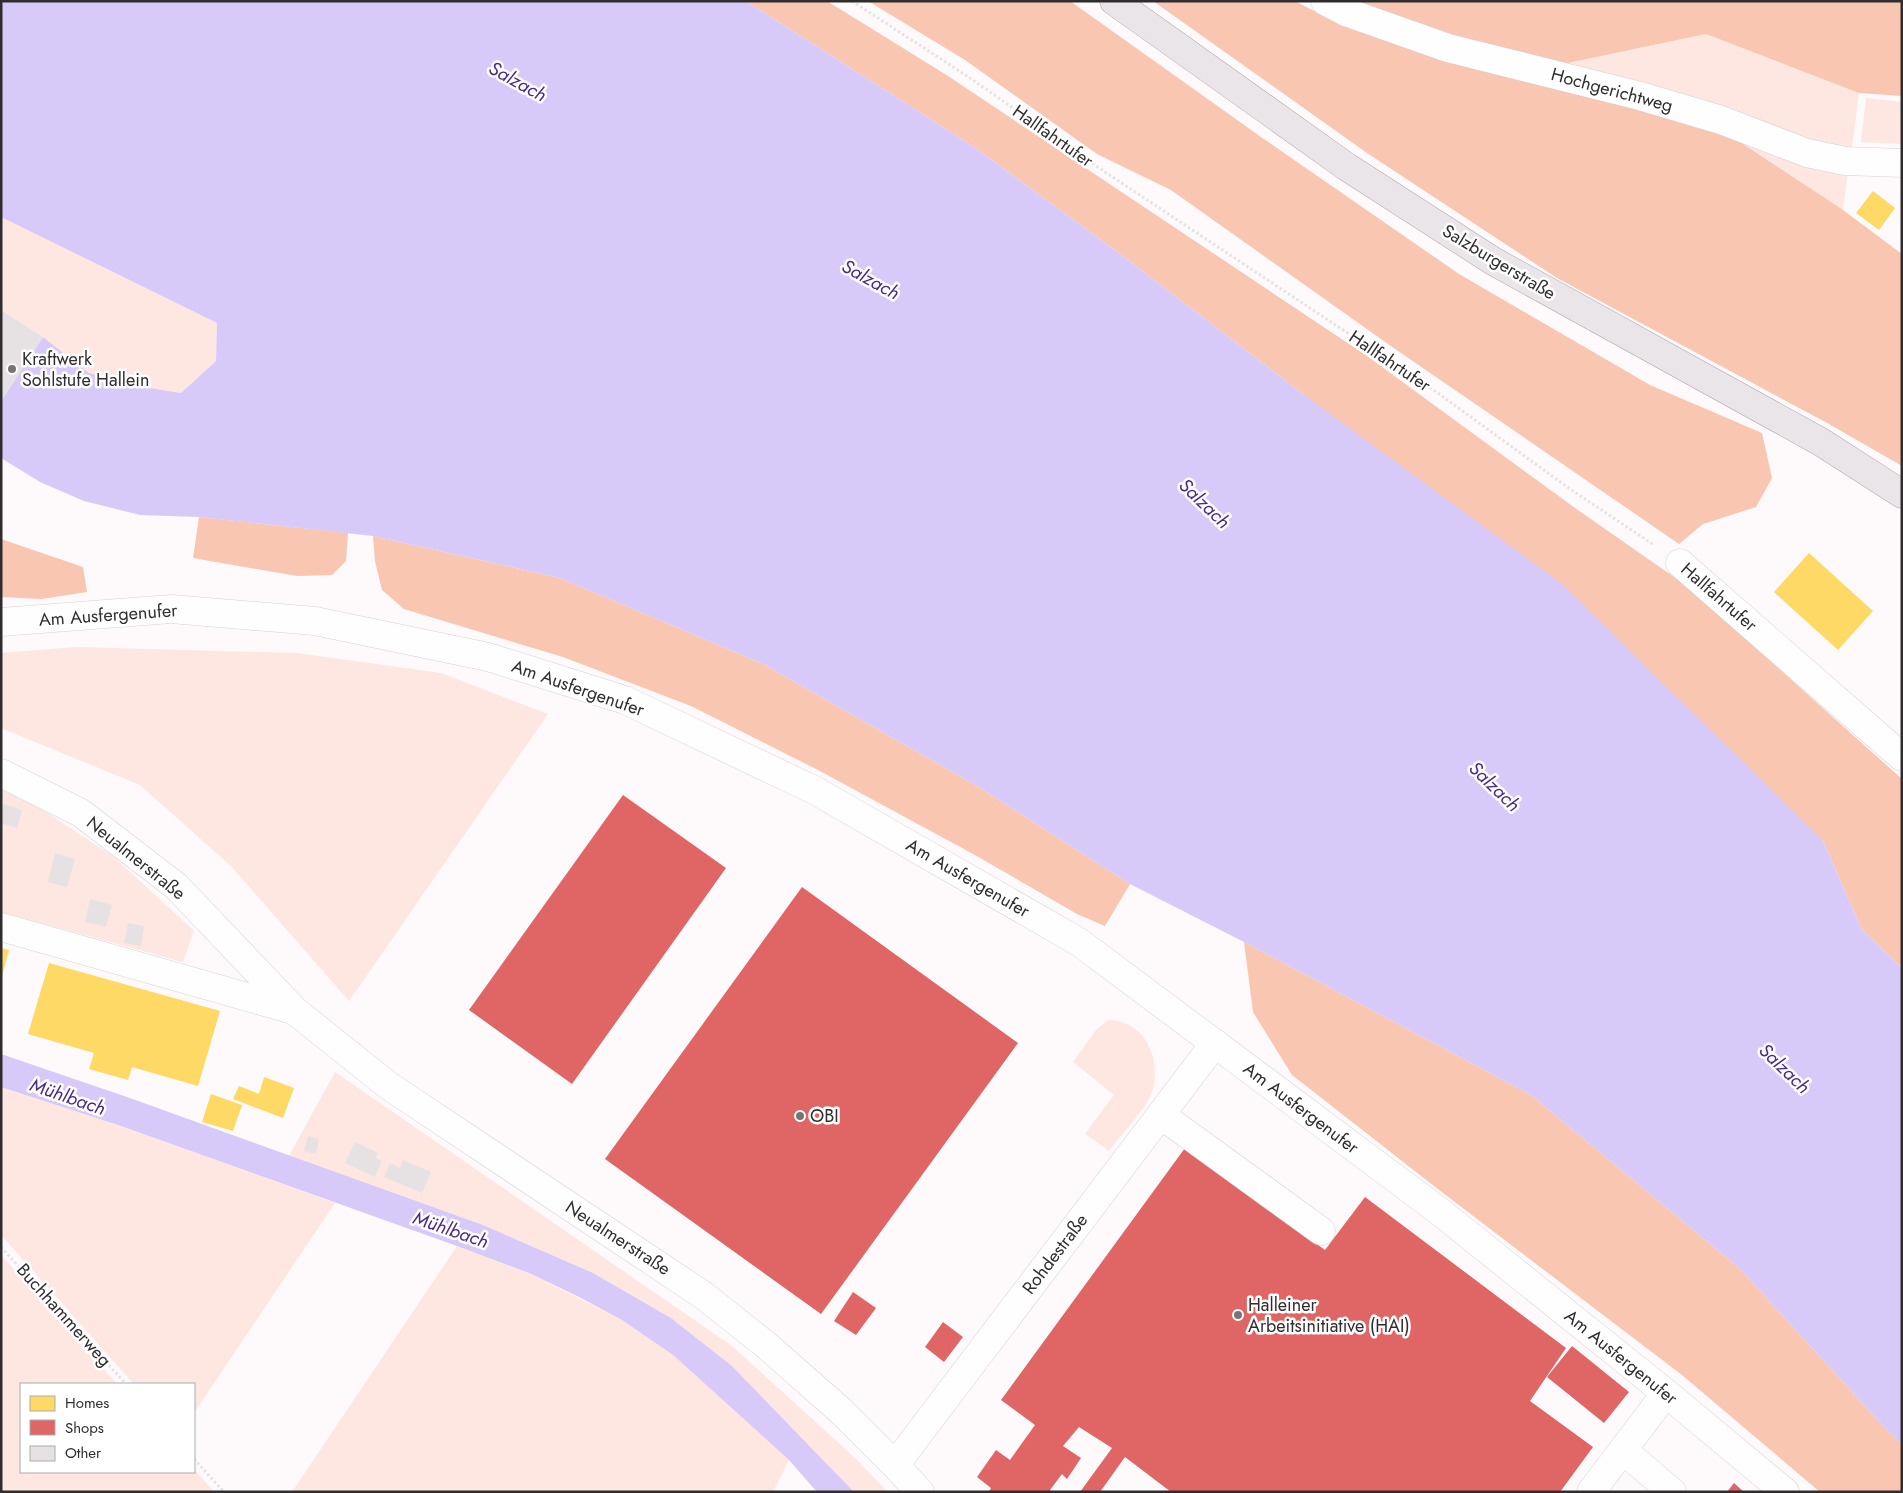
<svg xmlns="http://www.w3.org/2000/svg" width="1903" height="1493" font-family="Jost,sans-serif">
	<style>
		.green { fill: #fde7e0 }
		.forest { fill: #f8c6b1 }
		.water { fill: #d7caf9 }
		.homes { fill: #ffd966 }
		.shops { fill: #e06666 }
		.building { fill: #e6e2e3 }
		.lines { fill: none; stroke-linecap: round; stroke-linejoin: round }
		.minor-casing { stroke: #d5d2d3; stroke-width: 29 }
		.major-casing { stroke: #b0a9b0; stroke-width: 29 }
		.path { stroke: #e4e4e4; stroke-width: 3; stroke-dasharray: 2.5 2.5; stroke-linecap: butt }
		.minor { stroke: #fffefe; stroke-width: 28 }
		.major { stroke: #eae5e9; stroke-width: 28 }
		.poi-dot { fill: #777476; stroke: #fff; stroke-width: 2 }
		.labels { text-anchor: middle; stroke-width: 5; stroke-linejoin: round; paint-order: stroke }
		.street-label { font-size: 18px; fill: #2f2d2e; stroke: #fff }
		.poi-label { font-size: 18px; fill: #2f2d2e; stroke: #fff; text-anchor: start }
		.water-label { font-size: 19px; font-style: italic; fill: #4b2987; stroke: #fff }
	</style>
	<rect width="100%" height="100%" fill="#fef9fb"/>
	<path class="green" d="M 1706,34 L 1859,93 L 1851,154 L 1558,65 Z
		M 1866,98 L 1902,102 L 1902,144 L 1861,142 Z
		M 1731,136 L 1848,171 L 1843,210 Z
		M 1,217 L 217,323 L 216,361 L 181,393 L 150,388 L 89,373 L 43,337 L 1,310 Z
		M 76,647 L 297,653 L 441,673 L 548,714 L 349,1001 L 231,866 L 140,785 L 1,728 L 1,653 Z
		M 1,789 L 28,800 L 114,857 L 194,931 L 183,962 L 1,912 Z
		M 1108,1020 C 1122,1020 1135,1026 1144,1038 C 1156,1055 1159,1080 1149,1099 C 1140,1115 1120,1136 1109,1151 L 1085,1134 L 1114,1095 L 1073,1062 L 1096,1030 Z
		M 335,1072 L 732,1346 L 854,1457 L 888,1492 L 854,1492 L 732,1366 L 671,1318 L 593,1273 L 483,1225 L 289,1156 Z
		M 1,1087 L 121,1126 L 335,1203 L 194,1413 L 194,1384 L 134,1384 L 1,1235 Z
		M 457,1246 L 529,1273 L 622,1320 L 673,1355 L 789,1460 L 773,1492 L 292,1492 Z
		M 1,1255 L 117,1384 L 21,1384 L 21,1472 L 194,1472 L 194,1469 L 214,1492 L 1,1492 Z"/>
	<path class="forest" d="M 746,1 L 827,1 L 948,76 L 1367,356 L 1575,508 L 1684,584 L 1902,779 L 1902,968 L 1862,930 L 1823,841 L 1303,394 L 1119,253 L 974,147 Z
		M 868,1 L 1070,1 L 1261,137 L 1459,274 L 1650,385 L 1762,433 L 1772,478 L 1756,507 L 1703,524 L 1679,544 L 1388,344 L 1171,190 L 1097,154 L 965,60 Z
		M 1153,1 L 1295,1 L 1310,9 L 1446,60 L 1649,112 L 1731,136 L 1843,210 L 1902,254 L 1902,466 L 1829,424 L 1557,278 L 1367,153 Z
		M 1349,1 L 1902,1 L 1902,96 L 1859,93 L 1706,34 L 1558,65 L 1448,38 Z
		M 199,517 L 348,533 L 346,561 L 332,575 L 297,576 L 193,558 Z
		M 373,536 L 560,578 L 765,665 L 977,786 L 1130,884 L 1105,926 L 1077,914 L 975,855 L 818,770 L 691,706 L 563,657 L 404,609 L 382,590 L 375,561 Z
		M 1,539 L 83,567 L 87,592 L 41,599 L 1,597 Z
		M 1244,942 L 1531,1095 L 1739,1268 L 1886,1429 L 1902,1444 L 1902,1492 L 1820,1492 L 1682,1375 L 1443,1193 L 1292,1075 L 1253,1012 Z"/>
	<path class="water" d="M 1,1 L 746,1 L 974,147 L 1119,253 L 1303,394 L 1562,584 L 1823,841 L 1862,930 L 1902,968 L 1902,1444 L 1886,1429 L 1739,1268 L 1531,1095 L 1244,942 L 1130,884 L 977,786 L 765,665 L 560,578 L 373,536 L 199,517 L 140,515 L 84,501 L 40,482 L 1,458 L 1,401 L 43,337 L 89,373 L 150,388 L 181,393 L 216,361 L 217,323 L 1,217 Z
		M 1,1054 L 127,1097 L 483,1225 L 593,1273 L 671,1318 L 732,1366 L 854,1492 L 817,1492 L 789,1460 L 673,1355 L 622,1320 L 577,1296 L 529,1273 L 457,1246 L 121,1126 L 1,1087 Z"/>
	<path class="homes" d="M 1873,191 L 1895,208 L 1879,230 L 1856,213 Z
		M 1809,553 L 1873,611 L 1838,650 L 1774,592 Z
		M 1,948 L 9,950 L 2,976 L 1,976 Z
		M 49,963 L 220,1011 L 198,1086 L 132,1067 L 128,1080 L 89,1069 L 94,1053 L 28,1034 Z
		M 264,1077 L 294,1088 L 283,1118 L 233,1099 L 239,1086 L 259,1094 Z
		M 211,1094 L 242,1105 L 233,1131 L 202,1122 Z"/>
	<path class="shops" d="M 623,795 L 726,868 L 572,1084 L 469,1010 Z
		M 802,887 L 1018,1043 L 821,1314 L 605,1159 Z
		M 1185,1148 L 1325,1250 L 1365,1197 L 1566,1348 L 1530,1401 L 1593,1447 L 1560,1492 L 1171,1492 L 1125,1457 L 1100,1492 L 1080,1492 L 1112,1448 L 1079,1427 L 1063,1446 L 1081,1458 L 1067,1479 L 1062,1474 L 1050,1490 L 1052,1492 L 989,1492 L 991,1488 L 977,1477 L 996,1450 L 1010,1460 L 1035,1425 L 1001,1400 Z
		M 853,1292 L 876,1308 L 856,1335 L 834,1321 Z
		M 943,1322 L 963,1337 L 944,1362 L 925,1347 Z
		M 1572,1346 L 1629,1392 L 1604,1423 L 1547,1377 Z
		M 1734,1483 L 1744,1492 L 1727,1492 Z"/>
	<path class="building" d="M 1,310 L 43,337 L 1,401 Z
		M 4,804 L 22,810 L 17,828 L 1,823 L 1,812 Z
		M 55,853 L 75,859 L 67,887 L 48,882 Z
		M 90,899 L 112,905 L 106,927 L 85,922 Z
		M 128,923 L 144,926 L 141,946 L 124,943 Z
		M 308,1136 L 319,1139 L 316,1154 L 304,1151 Z
		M 355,1142 L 378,1153 L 376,1158 L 382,1161 L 375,1177 L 345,1163 Z
		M 403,1160 L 431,1172 L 422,1193 L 384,1177 L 390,1163 L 400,1168 Z"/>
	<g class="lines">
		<defs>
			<path id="minor" d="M 1325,1 L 1346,12 L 1448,48 L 1640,96 L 1721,120 L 1807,153 L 1845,161 L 1902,163
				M 1680,563 L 1902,757
				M 1,622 L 171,609 L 315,621 L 488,657 L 625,700 L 816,791 L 1079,942 L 1439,1211 L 1666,1393 L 1785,1492
				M 1,773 L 81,813 L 176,886 L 295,1011 L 389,1086 L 703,1295 L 766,1345 L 841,1411 L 895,1465 L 920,1492
				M 1,927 L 293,1010
				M 1161,1115 L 1321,1231
				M 1623,1450 L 1672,1492
				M 895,1465 L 1215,1043
				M 1591,1492 L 1666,1393"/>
			<path id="major" d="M 1114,1 L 1347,167 L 1493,261 L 1821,442 L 1902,494"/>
		</defs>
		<use href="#minor" class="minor-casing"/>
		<use href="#major" class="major-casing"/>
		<path class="path" d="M 852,1 L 973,80 L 1093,164 L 1435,391 L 1570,489 L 1654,545
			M 1,1247 L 126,1384
			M 194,1459 L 224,1492"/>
		<use href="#minor" class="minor"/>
		<use href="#major" class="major"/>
	</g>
	<g class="poi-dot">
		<circle cx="12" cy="369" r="5"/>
		<circle cx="800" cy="1116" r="5"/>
		<circle cx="1238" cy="1315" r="5"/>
	</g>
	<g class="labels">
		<g class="street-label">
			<text transform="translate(1612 90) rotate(15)" y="6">Hochgerichtweg</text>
			<text transform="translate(1053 136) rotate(35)" y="6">Hallfahrtufer</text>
			<text transform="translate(1499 262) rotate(31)" y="6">Salzburgerstraße</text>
			<text transform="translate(1390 361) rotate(34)" y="6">Hallfahrtufer</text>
			<text transform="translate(1719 597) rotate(41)" y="6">Hallfahrtufer</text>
			<text transform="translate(108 615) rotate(-4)" y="6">Am Ausfergenufer</text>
			<text transform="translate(578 688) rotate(19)" y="6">Am Ausfergenufer</text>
			<text transform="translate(136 858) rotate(39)" y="6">Neualmerstraße</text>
			<text transform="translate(968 878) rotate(30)" y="6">Am Ausfergenufer</text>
			<text transform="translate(1301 1108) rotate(37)" y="6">Am Ausfergenufer</text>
			<text transform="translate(618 1238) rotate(33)" y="6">Neualmerstraße</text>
			<text transform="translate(1055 1254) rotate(-53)" y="6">Rohdestraße</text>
			<text transform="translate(64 1315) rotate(48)" y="6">Buchhammerweg</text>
			<text transform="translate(1621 1357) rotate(39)" y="6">Am Ausfergenufer</text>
		</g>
		<g class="poi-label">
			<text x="22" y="365">Kraftwerk<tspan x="22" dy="21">Sohlstufe Hallein</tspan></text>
			<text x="810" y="1122">OBI</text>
			<text x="1248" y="1311">Halleiner<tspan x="1248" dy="21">Arbeitsinitiative (HAI)</tspan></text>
		</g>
		<g class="water-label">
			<text transform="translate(518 81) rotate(29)" y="7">Salzach</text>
			<text transform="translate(871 279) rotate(29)" y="7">Salzach</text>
			<text transform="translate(1205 503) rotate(44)" y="7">Salzach</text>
			<text transform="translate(1495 786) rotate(44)" y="7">Salzach</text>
			<text transform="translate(1785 1068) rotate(44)" y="7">Salzach</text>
			<text transform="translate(68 1096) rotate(19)" y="7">Mühlbach</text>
			<text transform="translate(451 1229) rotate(19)" y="7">Mühlbach</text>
		</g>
	</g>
	<rect width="1903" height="1493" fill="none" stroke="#2f2d2e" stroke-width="5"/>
	<rect x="20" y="1383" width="175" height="90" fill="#ffffff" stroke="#acabab"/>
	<rect x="30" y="1396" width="25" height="15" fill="#ffd966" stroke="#acabab"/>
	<text x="65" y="1408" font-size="15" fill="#2f2d2e">Homes</text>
	<rect x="30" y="1420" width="25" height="15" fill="#e06666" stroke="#acabab"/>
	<text x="65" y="1433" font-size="15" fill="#2f2d2e">Shops</text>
	<rect x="30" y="1446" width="25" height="15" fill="#e6e2e3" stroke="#acabab"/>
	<text x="65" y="1458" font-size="15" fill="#2f2d2e">Other</text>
</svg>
